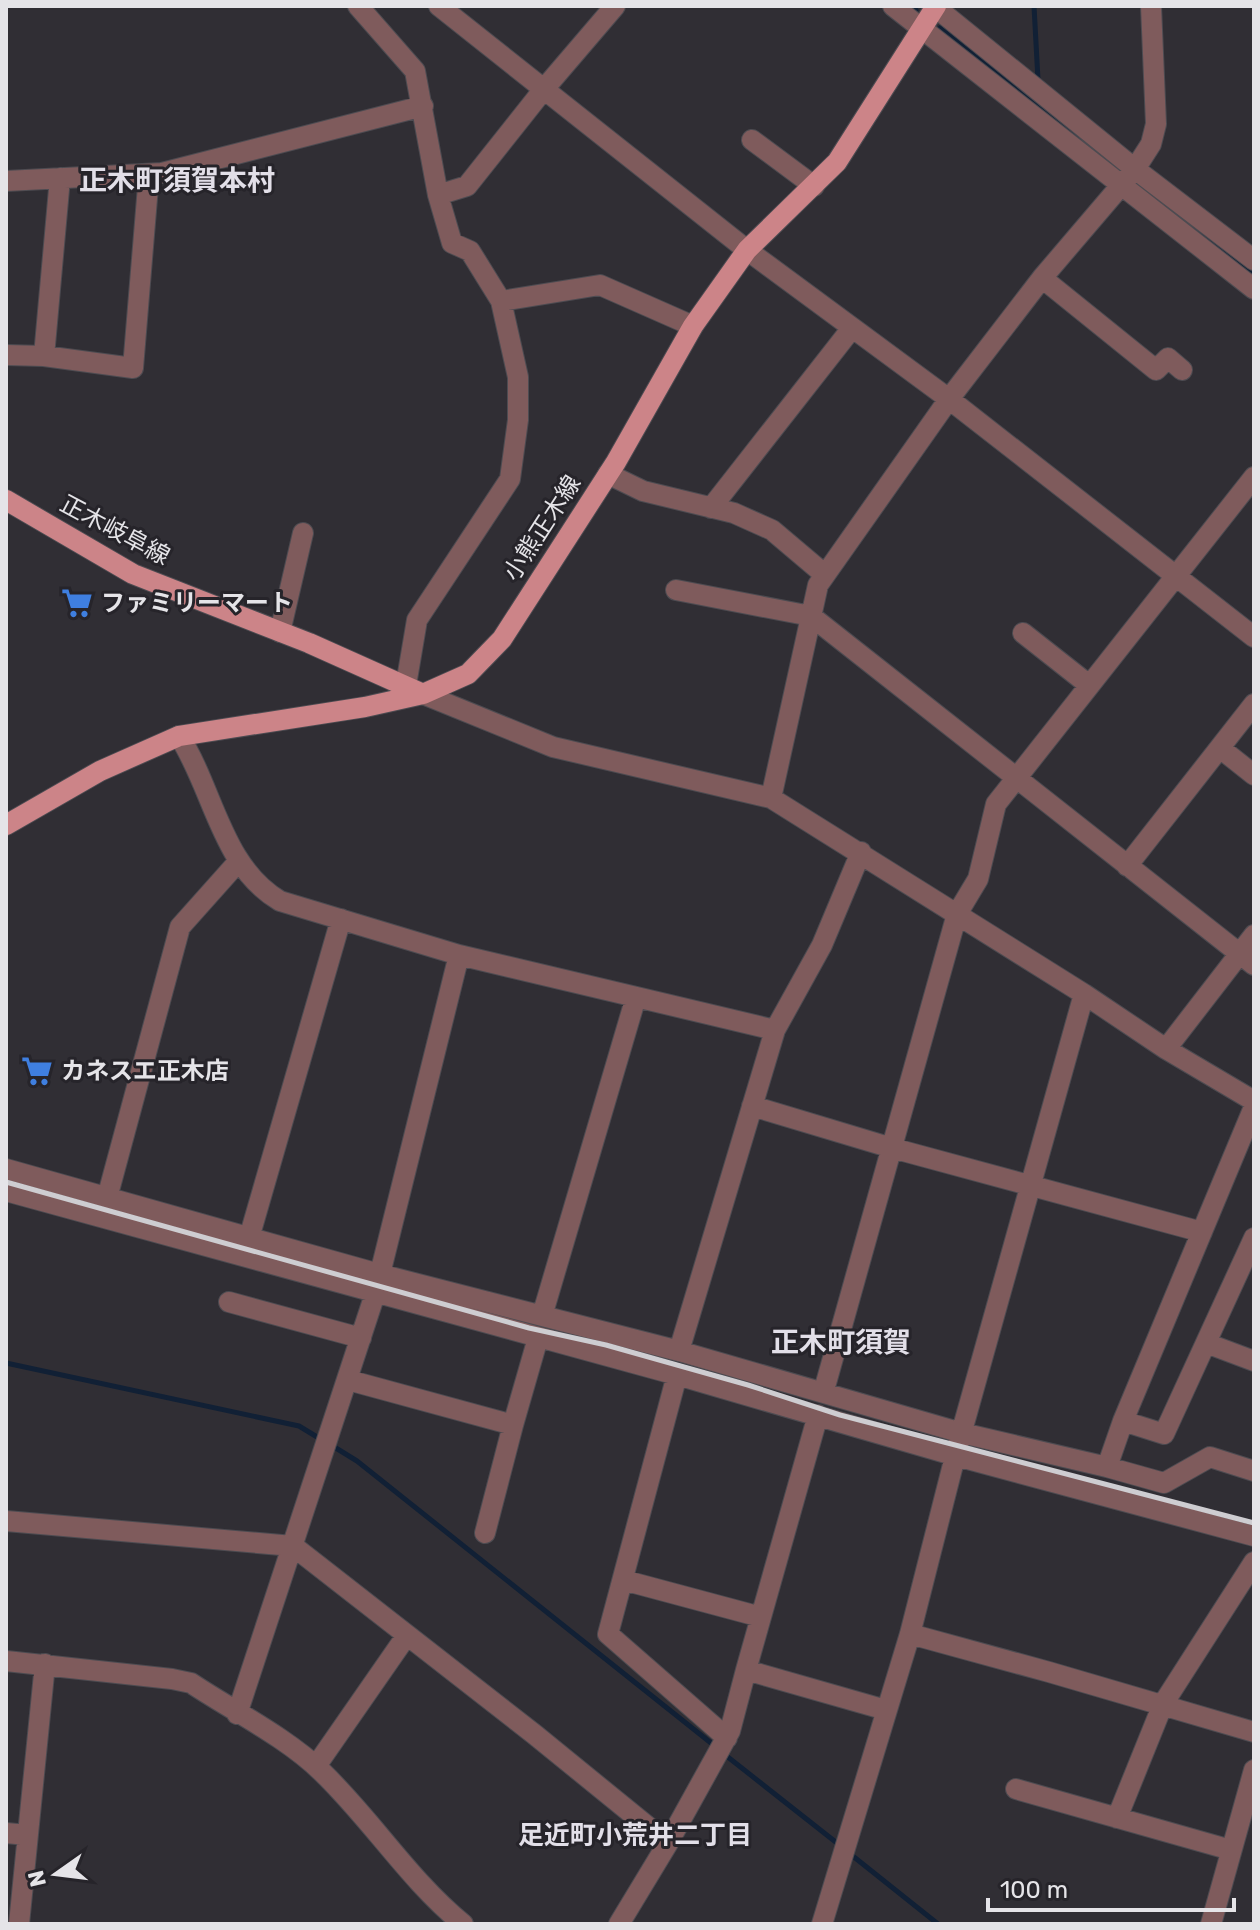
<svg xmlns="http://www.w3.org/2000/svg" width="1260" height="1930" font-family="Rubik,'Noto Sans JP',sans-serif">
	<style>
		.lines { fill: none; stroke-linecap: round; stroke-linejoin: round }
		.stream { stroke: #112035; stroke-width: 5 }
		.minor-casing { stroke: #4d4b51; stroke-width: 22 }
		.major-casing { stroke: #4d4b51; stroke-width: 22 }
		.minor { stroke: #7f5b5c; stroke-width: 20 }
		.major { stroke: #cc8488; stroke-width: 20 }
		.rail { stroke: #cecdd1; stroke-width: 5 }
		.labels { text-anchor: middle; stroke-width: 6; stroke-linejoin: round; paint-order: stroke }
		.street-label { font-size: 24px; fill: #e5e4e8; stroke: #26242a }
		.poi-label { font-size: 24px; font-weight: bold; fill: #e5e4e8; stroke: #26242a; text-anchor: start }
		.neighbourhood-label { font-size: 26px; font-weight: bold; fill: #e2dfe8; stroke: #26242a }
		.quarter-label { font-size: 28px; font-weight: bold; fill: #e2dfe8; stroke: #26242a }
	</style>
	<rect width="100%" height="100%" fill="#302e34"/>
	<g class="lines">
		<path class="stream" d="M 911,6 L 916,10
			M 1034,6 L 1038,80
			M 940,28 L 1123,172
			M 1134,181 L 1254,275
			M 6,1363 L 299,1426 L 322,1440
			M 331,1445 L 357,1461 L 716,1747
			M 724,1754 L 842,1847
			M 849,1853 L 938,1924"/>
		<defs>
			<path id="minor" d="M 358,6 L 415,71 L 438,195 L 452,243 L 470,251 L 501,301 L 518,377 L 518,420 L 510,479 L 417,620 L 406,685
				M 439,6 L 747,250 L 949,399 L 1254,637
				M 893,6 L 1254,289
				M 934,6 L 1135,169 L 1254,260
				M 752,140 L 814,186
				M 6,181 L 162,173 L 423,106
				M 438,195 L 467,186 L 544,89 L 615,6
				M 1042,278 L 1156,370 L 1168,358 L 1182,370
				M 501,301 L 600,285 L 693,326
				M 6,355 L 44,356 L 133,368 L 149,174
				M 44,356 L 60,178
				M 608,474 L 643,491 L 734,513 L 772,530 L 824,574
				M 711,508 L 852,328
				M 676,590 L 811,616 L 1254,965
				M 280,632 L 303,533
				M 1023,633 L 1089,685
				M 423,694 L 553,747 L 771,798 L 1084,994 L 1166,1049 L 1254,1101
				M 179,736 C 214,790 221,866 280,901 L 459,955 L 775,1030
				M 1220,748 L 1254,775
				M 771,798 L 818,585 L 949,399 L 1042,278 L 1135,169 L 1151,144 L 1156,124 L 1151,6
				M 861,852 L 822,945 L 775,1030 L 679,1351 L 962,1433 L 1107,1467
				M 1127,866 L 1254,704
				M 1166,1049 L 1254,935
				M 752,1106 L 892,1148 L 1202,1232
				M 6,1169 L 379,1274 L 679,1351
				M 6,1191 L 677,1375 L 608,1634 L 727,1738
				M 107,1198 L 180,927 L 238,862
				M 249,1238 L 341,919
				M 1254,1238 L 1164,1434 L 1123,1421 L 1107,1467 L 1164,1483 L 1210,1457 L 1254,1471
				M 229,1302 L 361,1338
				M 542,1316 L 636,997
				M 1206,1343 L 1254,1361
				M 677,1375 L 956,1456 L 1254,1536
				M 348,1380 L 513,1425 L 538,1338
				M 826,1383 L 957,914 L 978,879 L 996,804 L 1254,477
				M 818,1415 L 746,1670 L 886,1710
				M 1123,1421 L 1254,1107
				M 6,1521 L 293,1546 L 534,1734 L 668,1843
				M 485,1533 L 513,1425
				M 623,1580 L 761,1617
				M 910,1634 L 1049,1672 L 1254,1732
				M 6,1661 L 172,1679 L 191,1683 C 233,1711 286,1737 322,1772 C 372,1820 409,1880 463,1924
				M 237,1714 L 375,1294 L 459,955
				M 316,1766 L 407,1635
				M 1016,1789 L 1231,1850
				M 1117,1818 L 1163,1704 L 1254,1562
				M 6,1833 L 27,1835
				M 19,1924 L 45,1664
				M 619,1924 L 668,1843 L 730,1731 L 746,1670
				M 822,1924 L 910,1634 L 958,1445 L 1084,994
				M 1211,1924 L 1254,1770"/>
			<path id="major" d="M 6,500 L 133,574 L 309,643 L 423,694
				M 6,825 L 100,771 L 179,736 L 365,707 L 423,694 L 468,674 L 502,639 L 616,462 L 693,326 L 747,250 L 837,162 L 936,6"/>
		</defs>
		<use href="#minor" class="minor-casing"/>
		<use href="#major" class="major-casing"/>
		<use href="#minor" class="minor"/>
		<use href="#major" class="major"/>
		<path class="rail" d="M 6,1182 L 529,1328 L 606,1345 L 748,1385 L 840,1415 L 1254,1523"/>
	</g>
	<defs>
		<symbol id="supermarket-bare" viewBox="-9 -9 18 18"><path d="M-6-5.5h2.5l.6 2H6L4.5 2H-2.5L-4.4-4H-6ZM-1.5 3.2a1.3 1.3 0 1 0 .1 0ZM3 3.2a1.3 1.3 0 1 0 .1 0Z" fill="#3f7fe0" stroke="#26242a" stroke-width="2.5" paint-order="stroke"/></symbol>
	</defs>
	<g fill-rule="evenodd">
		<use href="#supermarket-bare" x="55" y="581" width="44" height="44"/>
		<use href="#supermarket-bare" x="15" y="1049" width="44" height="44"/>
	</g>
	<g class="labels">
		<g class="street-label">
			<text transform="translate(542 528) rotate(-57)" y="8">小熊正木線</text>
			<text transform="translate(115 530) rotate(28)" y="8">正木岐阜線</text>
		</g>
		<g class="poi-label">
			<text x="101" y="611">ファミリーマート</text>
			<text x="61" y="1079">カネスエ正木店</text>
		</g>
		<g class="neighbourhood-label">
			<text x="635" y="1844">足近町小荒井二丁目</text>
		</g>
		<g class="quarter-label">
			<text x="177" y="190">正木町須賀本村</text>
			<text x="841" y="1352">正木町須賀</text>
		</g>
	</g>
	<rect width="1260" height="1930" fill="none" stroke="#e5e4e8" stroke-width="16"/>
	<g transform="translate(56 1874) rotate(256)" stroke="#26242a" stroke-width="6" paint-order="stroke">
	<path d="M0-6L14 30L0 20L-14 30Z" fill="#e5e4e8"/>
	<text y="-12" font-size="22" font-weight="bold" text-anchor="middle" fill="#e5e4e8">N</text>
	</g>
	<path d="M988 1898v12h246v-12" fill="none" stroke="#e5e4e8" stroke-width="4"/>
	<text x="1000" y="1898" font-size="24" fill="#e5e4e8" stroke="#26242a" stroke-width="6" paint-order="stroke">100 m</text>
</svg>
